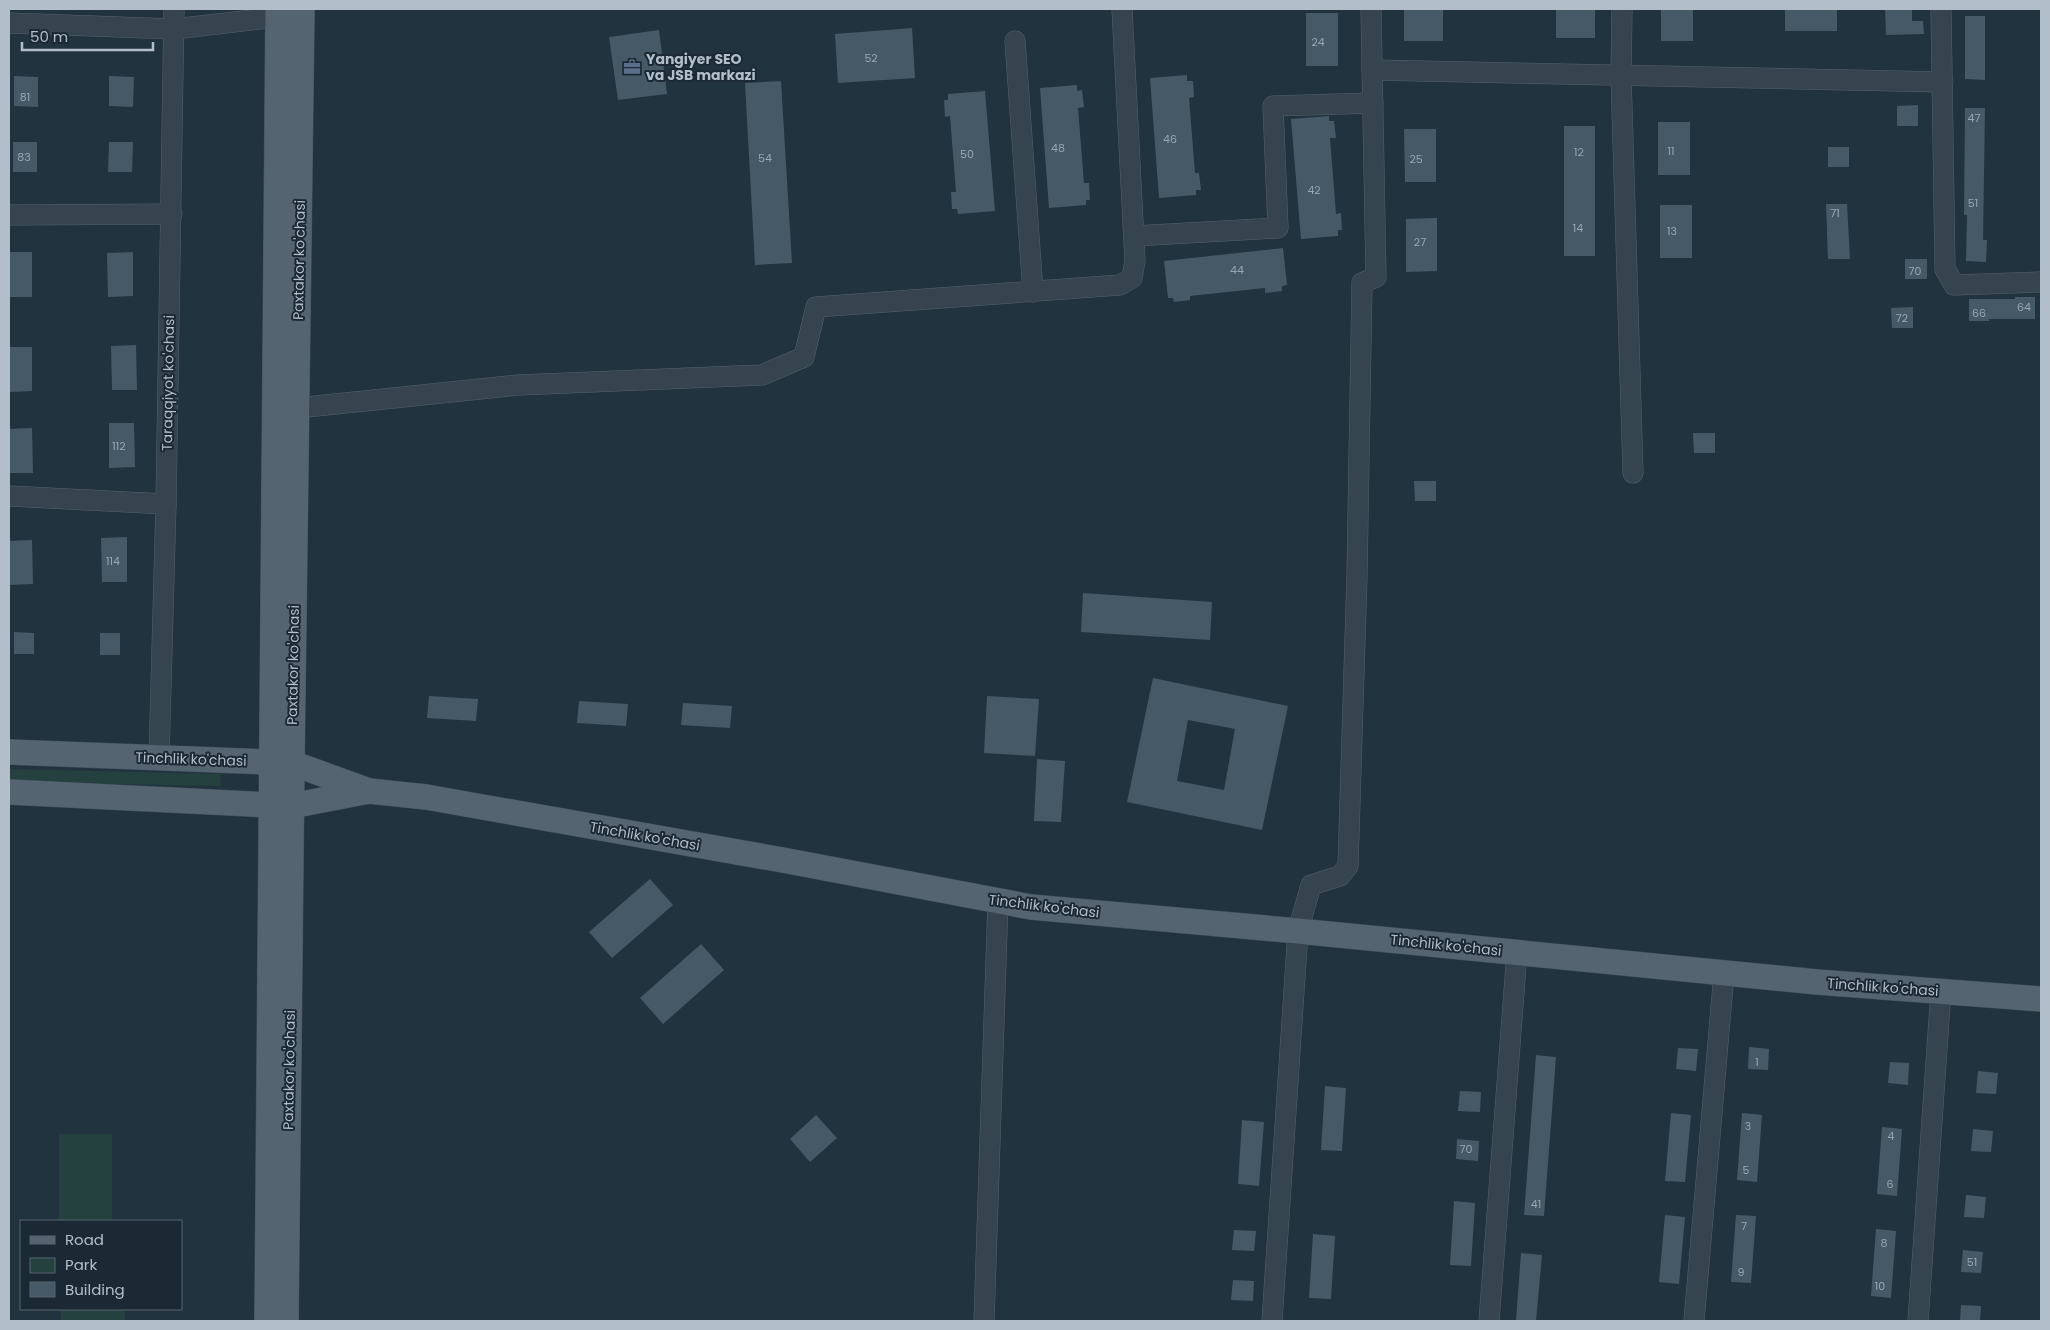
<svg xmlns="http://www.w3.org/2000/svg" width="2050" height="1330" viewBox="0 0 2050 1330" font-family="Poppins,sans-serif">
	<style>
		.green { fill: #244140 }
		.building { fill: #465966; fill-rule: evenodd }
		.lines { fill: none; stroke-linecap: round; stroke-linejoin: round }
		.minor-casing { stroke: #54626e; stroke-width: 21 }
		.major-casing { stroke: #42505c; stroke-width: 26 }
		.minor { stroke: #364450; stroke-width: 20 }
		.major { stroke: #546470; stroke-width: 25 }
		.labels { text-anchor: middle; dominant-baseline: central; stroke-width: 4; stroke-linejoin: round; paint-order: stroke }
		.number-label { font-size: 11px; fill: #97a6b2 }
		.poi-label { font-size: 14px; font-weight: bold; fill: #b2bfcb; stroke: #1b2935; text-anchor: start }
		.street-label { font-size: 14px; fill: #b2bfcb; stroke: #1b2935 }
	</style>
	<rect width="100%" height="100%" fill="#223340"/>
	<g class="green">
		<path d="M9,769L220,774L221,786L9,782Z"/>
		<rect x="59" y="1134" width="53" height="87"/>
		<rect x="61" y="1309" width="64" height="12"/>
	</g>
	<g class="building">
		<rect x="1404" y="9" width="39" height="32"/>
		<rect x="1556" y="9" width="39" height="29"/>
		<rect x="1661" y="9" width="32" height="32"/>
		<rect x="1785" y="9" width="52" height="22"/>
		<path d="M1885,9H1912V21H1923L1924,34L1886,35Z"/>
		<rect x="1306" y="13" width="32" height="53"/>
		<path d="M1965,16H1985V80L1965,79Z"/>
		<path d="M912,28L915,78L838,83L835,34Z"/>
		<path d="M659,30L667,94L618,100L609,37Z"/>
		<path d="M1187,75V81H1193L1194,97L1189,98L1195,173H1199L1201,190H1196V195L1159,198L1150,78Z"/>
		<path d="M14,76L38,77V107L14,106Z"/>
		<path d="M109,76L134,77L133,107L109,106Z"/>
		<path d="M781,81L792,263L755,265L745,83Z"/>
		<path d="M1077,85V91L1082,90L1084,107L1078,108L1084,183H1089L1090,200H1086V205L1049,208L1040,88Z"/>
		<path d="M985,91L995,211L958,214L957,209H952L951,192H956L950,116L945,117L944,100H948V94Z"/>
		<path d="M1918,105V126H1897V106Z"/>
		<path d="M1965,108H1985L1983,240H1987L1986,262L1966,261L1967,215H1964Z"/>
		<path d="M1329,116V121H1334L1336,138H1330L1336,214L1341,213L1342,230H1338V236L1301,239L1291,119Z"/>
		<rect x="1658" y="122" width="32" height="53"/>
		<rect x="1564" y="126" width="31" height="130"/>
		<path d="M1404,129H1436V182H1405Z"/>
		<rect x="13" y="142" width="24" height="30"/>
		<path d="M109,142H133L132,172H108Z"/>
		<rect x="1828" y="147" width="21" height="20"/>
		<path d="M1826,204H1847L1850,259H1828Z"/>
		<rect x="1660" y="205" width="32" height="53"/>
		<path d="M1437,218V271L1406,272V219Z"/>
		<path d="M1283,248L1287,285L1282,286V291L1265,293V288L1190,296V300L1174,302L1173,298H1168L1164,261Z"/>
		<rect x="9" y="252" width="23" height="45"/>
		<path d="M133,252V296L108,297L107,253Z"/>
		<rect x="1905" y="259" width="22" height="20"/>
		<path d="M2015,297H2035V319H1989V321H1969V299H2015Z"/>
		<path d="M1913,307V328H1892L1891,308Z"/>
		<path d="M136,345L137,390H112L111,346Z"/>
		<path d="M9,347H32V391L9,392Z"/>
		<path d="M109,423H134L135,467L109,468Z"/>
		<path d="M32,428L33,473H9V429Z"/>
		<path d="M1693,433H1715V453H1694Z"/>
		<path d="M1414,481H1436V501H1415Z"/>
		<path d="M127,537V582H102L101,538Z"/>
		<path d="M32,540L33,584L9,585V541Z"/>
		<path d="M1083,593L1212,602L1210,640L1081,632Z"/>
		<path d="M14,632L34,633V654H14Z"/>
		<rect x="100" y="633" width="20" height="22"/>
		<path d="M1153,678L1288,706L1262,830L1127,802ZM1188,720L1235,729L1224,790L1177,781Z"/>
		<path d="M429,696L478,699L476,721L427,718Z"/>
		<path d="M987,696L1039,699L1035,756L984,753Z"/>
		<path d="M579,701L628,704L626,726L577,723Z"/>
		<path d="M683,703L732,706L730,728L681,725Z"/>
		<path d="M1037,759L1065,761L1061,822L1034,821Z"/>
		<path d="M650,879L673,905L612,958L589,932Z"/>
		<path d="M701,944L724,970L663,1024L640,998Z"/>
		<path d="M1749,1047L1769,1049L1768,1070L1748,1069Z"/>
		<path d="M1678,1048L1698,1049L1696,1071L1676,1069Z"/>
		<path d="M1536,1055L1556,1057L1544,1216L1524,1215Z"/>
		<path d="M1890,1062L1909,1063L1908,1085L1888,1083Z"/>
		<path d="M1978,1071L1998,1073L1996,1094L1976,1093Z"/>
		<path d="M1325,1086L1346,1088L1342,1151L1321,1150Z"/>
		<path d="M1460,1091L1481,1092L1480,1112L1458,1111Z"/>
		<path d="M1671,1113L1691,1115L1685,1182L1665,1181Z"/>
		<path d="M1742,1113L1762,1115L1757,1182L1737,1180Z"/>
		<path d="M816,1115L837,1138L810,1162L790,1139Z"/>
		<path d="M1242,1120L1264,1122L1259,1186L1238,1184Z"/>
		<path d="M1882,1127L1902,1129L1897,1196L1877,1194Z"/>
		<path d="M1973,1129L1993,1131L1991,1152L1971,1151Z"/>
		<path d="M1457,1139L1479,1141L1478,1161L1456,1159Z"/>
		<path d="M1966,1195L1986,1197L1984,1218L1964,1217Z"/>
		<path d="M1454,1201L1475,1203L1471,1266L1450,1265Z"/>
		<path d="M1665,1215L1685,1217L1679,1284L1659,1282Z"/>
		<path d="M1736,1215L1756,1216L1751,1283L1731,1282Z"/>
		<path d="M1876,1229L1896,1231L1891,1298L1871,1296Z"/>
		<path d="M1234,1230L1256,1231L1254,1251L1232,1250Z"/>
		<path d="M1313,1234L1335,1236L1331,1299L1309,1298Z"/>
		<path d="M1963,1250L1983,1252L1981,1273L1961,1272Z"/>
		<path d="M1521,1253L1542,1255L1536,1321L1516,1320Z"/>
		<path d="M1233,1280L1254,1281L1253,1301L1231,1300Z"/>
		<path d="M1961,1305L1981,1306L1980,1321H1960Z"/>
	</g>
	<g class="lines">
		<g class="minor-casing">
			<g id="minor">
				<path d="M1622,9L1621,75L1633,473"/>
				<path d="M1941,9L1945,269L1954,285L2041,282"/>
				<path d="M9,23L174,29L278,17"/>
				<path d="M1015,41L1033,292"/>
				<path d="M1372,70L1943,82"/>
				<path d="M9,215L172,214"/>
				<path d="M1134,236L1278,228L1273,106L1373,103"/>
				<path d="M297,408L518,385L762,375L804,357L816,307L1120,285L1132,278L1135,261L1122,9"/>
				<path d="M9,496L166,504"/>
				<path d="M159,758L166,504L174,9"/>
				<path d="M984,1321L998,901"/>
				<path d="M1272,1321L1298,931L1311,885L1340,876L1348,866L1357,575L1362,283L1376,277L1371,9"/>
				<path d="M1489,1321L1517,952"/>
				<path d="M1694,1321L1724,973"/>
				<path d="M1918,1321L1941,991"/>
			</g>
		</g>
		<g class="major-casing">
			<g id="major">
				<path d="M9,752L292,763L369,791L426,797L788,861L1031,907L1298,931L1817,982L2041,999"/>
				<path d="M9,792L291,806L369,791"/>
				<path d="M267,1321L278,9"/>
				<path d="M286,1321L292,763L302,9"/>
			</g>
		</g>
		<use href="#minor" class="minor"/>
		<use href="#major" class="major"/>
	</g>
	<defs>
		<g id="office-bare" transform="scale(1.35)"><path d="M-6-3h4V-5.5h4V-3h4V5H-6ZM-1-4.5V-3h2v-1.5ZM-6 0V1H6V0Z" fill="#5c6f8a" stroke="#1b2935" stroke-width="2.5" paint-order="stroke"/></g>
	</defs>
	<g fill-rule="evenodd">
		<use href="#office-bare" x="632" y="67"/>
	</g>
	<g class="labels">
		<g class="number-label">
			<text x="1318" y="42">24</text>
			<text x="871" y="58">52</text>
			<text x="25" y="97">81</text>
			<text x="1974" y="118">47</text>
			<text x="1170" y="139">46</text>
			<text x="1058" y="148">48</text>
			<text x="1671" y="151">11</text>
			<text x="1579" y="152">12</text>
			<text x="967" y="154">50</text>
			<text x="24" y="157">83</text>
			<text x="765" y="158">54</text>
			<text x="1416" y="159">25</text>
			<text x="1314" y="190">42</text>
			<text x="1973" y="203">51</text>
			<text x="1835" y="213">71</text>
			<text x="1578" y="228">14</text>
			<text x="1672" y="231">13</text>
			<text x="1420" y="242">27</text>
			<text x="1237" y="270">44</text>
			<text x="1915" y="271">70</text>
			<text x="2024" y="307">64</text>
			<text x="1979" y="313">66</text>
			<text x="1902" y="318">72</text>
			<text x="119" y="446">112</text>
			<text x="113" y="561">114</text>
			<text x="1757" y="1062">1</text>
			<text x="1748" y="1126">3</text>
			<text x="1891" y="1136">4</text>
			<text x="1466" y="1149">70</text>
			<text x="1746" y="1170">5</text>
			<text x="1890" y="1184">6</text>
			<text x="1536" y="1204">41</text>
			<text x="1744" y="1226">7</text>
			<text x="1884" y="1243">8</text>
			<text x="1972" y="1262">51</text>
			<text x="1741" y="1272">9</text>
			<text x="1880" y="1286">10</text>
		</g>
		<g class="poi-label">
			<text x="646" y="59">Yangiyer SEO<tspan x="646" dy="16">va JSB markazi</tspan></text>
		</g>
		<g class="street-label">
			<text transform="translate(299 260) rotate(-89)">Paxtakor ko'chasi</text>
			<text transform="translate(168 383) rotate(-89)">Taraqqiyot ko'chasi</text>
			<text transform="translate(293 665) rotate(-89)">Paxtakor ko'chasi</text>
			<text transform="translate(191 759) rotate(2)">Tinchlik ko'chasi</text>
			<text transform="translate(645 836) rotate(10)">Tinchlik ko'chasi</text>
			<text transform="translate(1044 906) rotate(7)">Tinchlik ko'chasi</text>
			<text transform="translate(1446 945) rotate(6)">Tinchlik ko'chasi</text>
			<text transform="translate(1883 987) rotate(4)">Tinchlik ko'chasi</text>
			<text transform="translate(289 1070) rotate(-89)">Paxtakor ko'chasi</text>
		</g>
	</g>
	<rect width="2050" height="1330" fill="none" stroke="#b2bfcb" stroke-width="20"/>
	<rect x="20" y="1220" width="162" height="90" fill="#1b2935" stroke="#576571"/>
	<rect x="30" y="1236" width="25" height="8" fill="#546470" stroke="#576571"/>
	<text x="65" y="1245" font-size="15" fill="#b2bfcb">Road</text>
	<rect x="30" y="1258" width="25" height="15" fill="#244140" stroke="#576571"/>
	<text x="65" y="1270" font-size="15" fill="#b2bfcb">Park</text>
	<rect x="30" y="1282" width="25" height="15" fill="#465966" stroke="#576571"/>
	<text x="65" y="1295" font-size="15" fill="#b2bfcb">Building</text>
	<path d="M22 42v8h131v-8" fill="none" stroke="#b2bfcb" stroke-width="2.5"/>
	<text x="30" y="42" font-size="15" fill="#b2bfcb" stroke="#1b2935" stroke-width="4" paint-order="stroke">50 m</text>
</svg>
